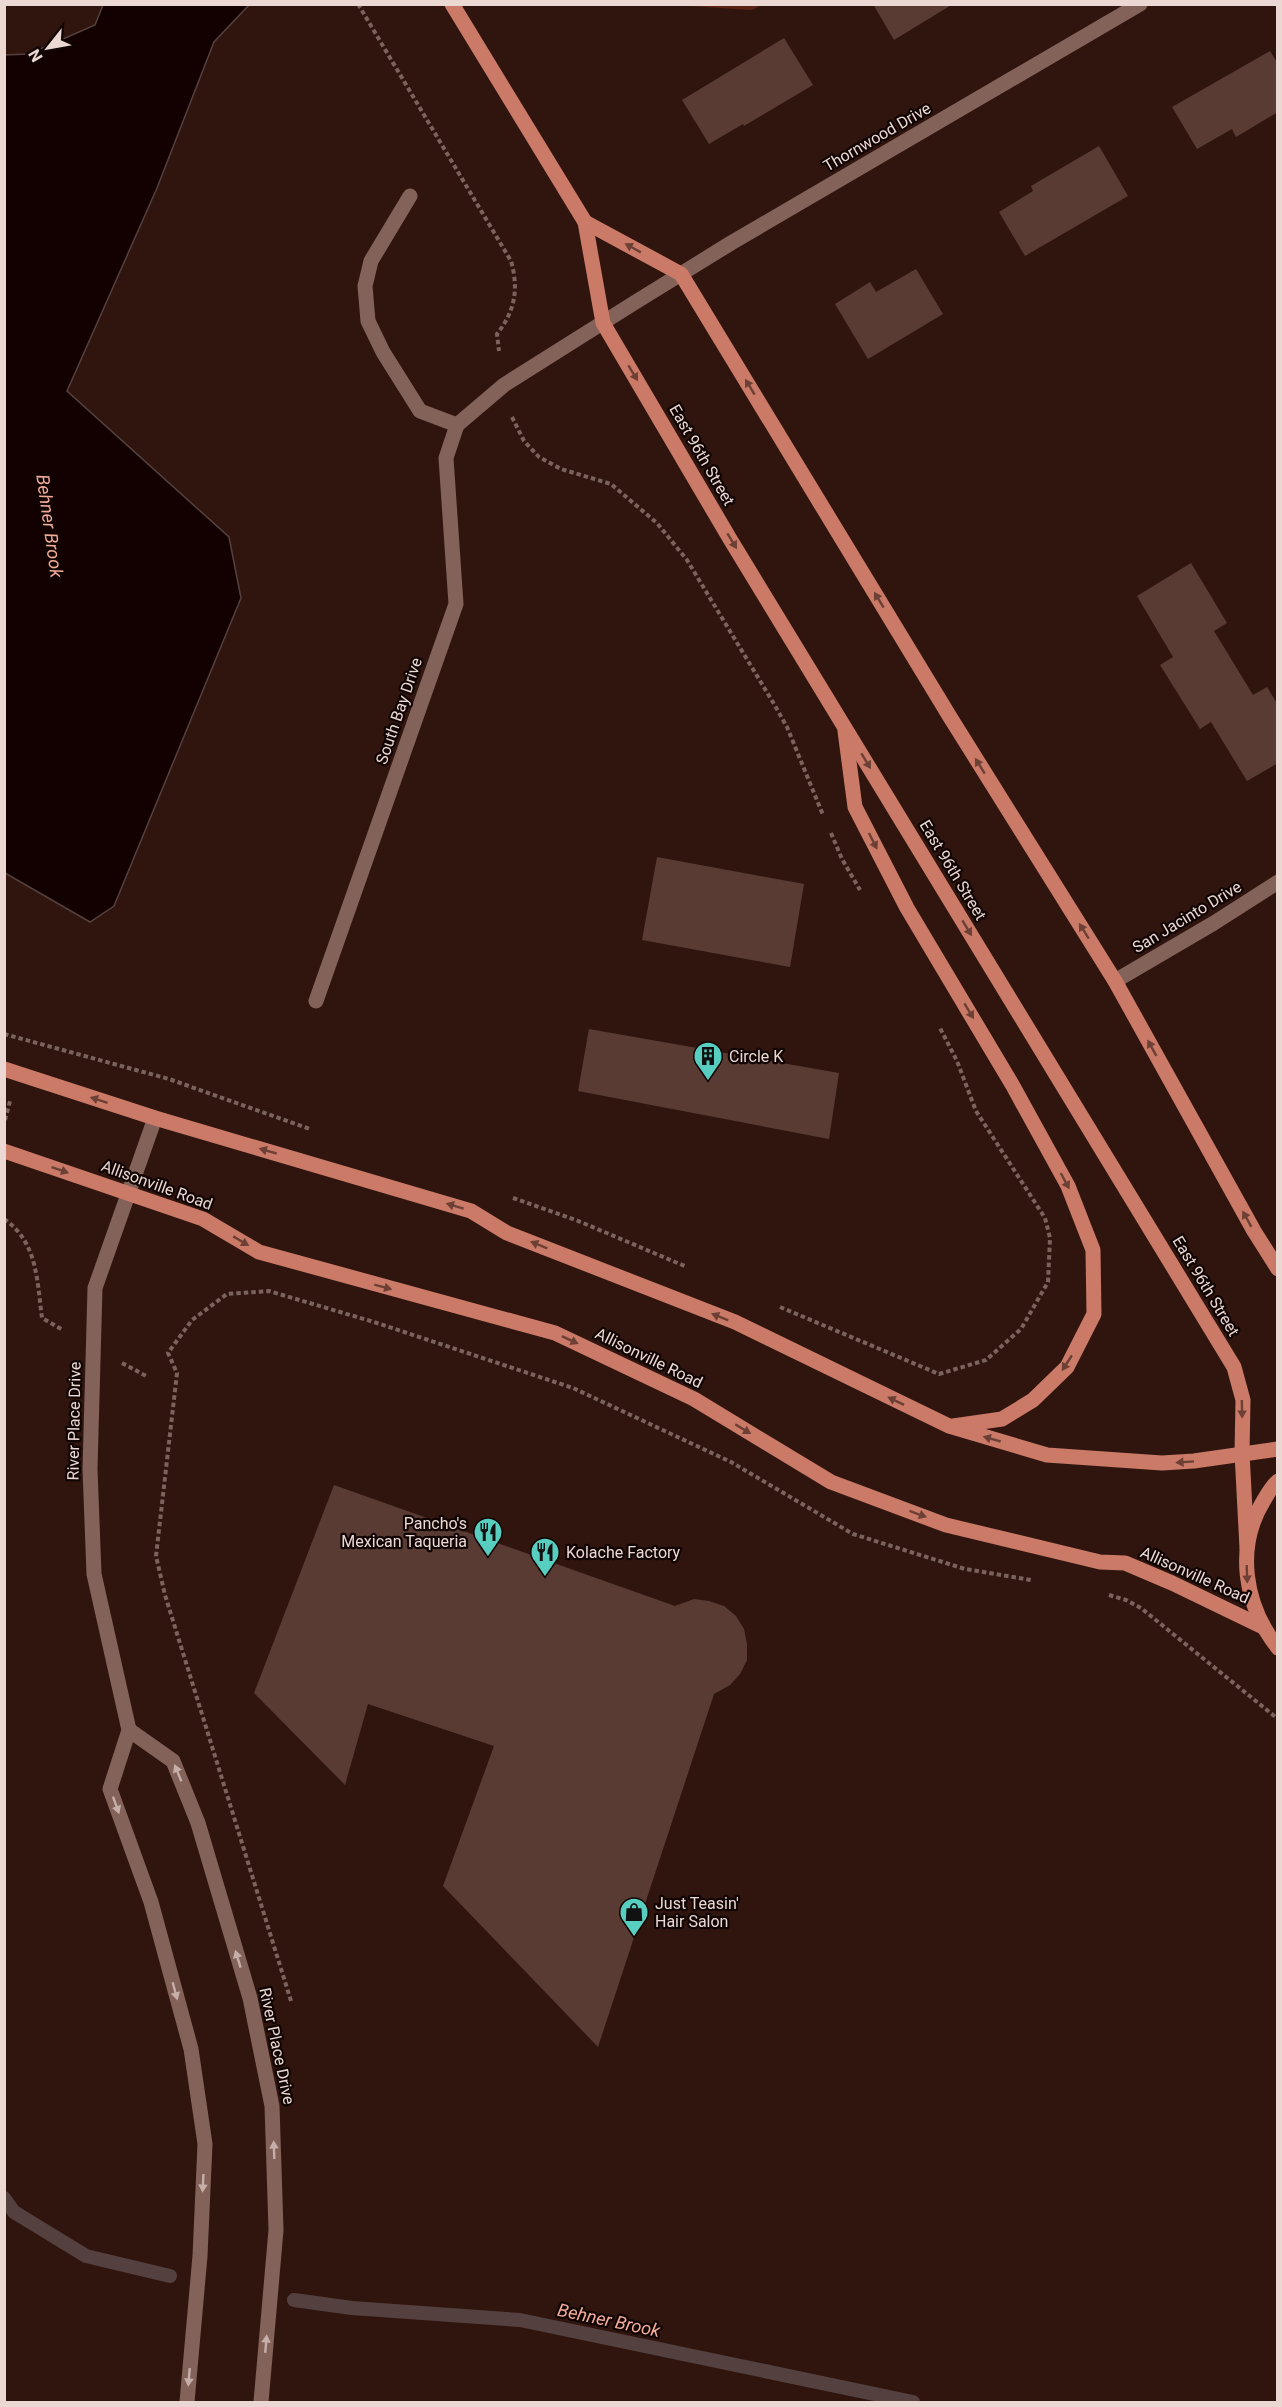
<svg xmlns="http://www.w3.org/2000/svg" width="1282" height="2407" viewBox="0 0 1282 2407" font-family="Roboto,sans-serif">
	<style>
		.green { fill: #5a2316 }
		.water { fill: #130000; stroke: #54413f; stroke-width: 1.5 }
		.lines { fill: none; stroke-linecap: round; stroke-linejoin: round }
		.stream { stroke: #54413f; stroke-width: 14 }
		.building { fill: #593b34 }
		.path { stroke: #7a625d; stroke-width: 4; stroke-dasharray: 4.5 3; stroke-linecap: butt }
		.minor { stroke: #83625a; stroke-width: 15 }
		.major { stroke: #ca7a67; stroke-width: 15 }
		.oneway { fill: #6d4035 }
		.oneway2 { fill: #c7afa9 }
		.labels { text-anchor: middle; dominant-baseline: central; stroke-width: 4.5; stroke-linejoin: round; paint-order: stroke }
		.street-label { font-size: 16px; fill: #ebd8d3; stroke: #100503 }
		.poi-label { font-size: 16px; fill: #ebd8d3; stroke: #100503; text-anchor: start }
		.water-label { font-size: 18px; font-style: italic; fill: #f5ab99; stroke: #100503 }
	</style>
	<rect width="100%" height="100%" fill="#30150f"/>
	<path class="green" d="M674,5H761L752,10Z"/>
	<path class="water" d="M103,5H249L214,42L157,188L67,391L229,537L241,598L114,906L90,922L5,873L4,55L29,54L95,25Z"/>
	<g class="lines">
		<g class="stream">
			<path d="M4,2198L14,2212L86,2256L170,2276"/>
			<path d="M294,2300L352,2308L520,2320L913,2402"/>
		</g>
	</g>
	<g class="building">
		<path d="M873,4H953L894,40Z"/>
		<path d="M784,38L813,85L744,126L743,124L709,144L682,100Z"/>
		<path d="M1270,51L1278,64V112L1236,137L1232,129L1197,149L1172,107Z"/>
		<path d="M1099,146L1128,196L1025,256L999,212L1033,191L1031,186Z"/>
		<path d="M916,269L943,314L868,359L835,304L870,282L876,292Z"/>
		<path d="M1191,563L1227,623L1214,631L1253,695L1267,687L1278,705V763L1247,781L1211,722L1200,729L1160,665L1173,657L1137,596Z"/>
		<path d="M657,857L804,884L790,967L642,940Z"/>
		<path d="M589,1029L839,1073L829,1139L578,1091Z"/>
		<path d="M334,1485L675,1606L694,1599L709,1601L724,1606L736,1616L744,1629L747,1644V1660L740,1674L730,1685L714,1694L598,2047L443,1886L494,1746L368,1704L345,1785L254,1693Z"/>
	</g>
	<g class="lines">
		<g class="path">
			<path d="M358,4L511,261C519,289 515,311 497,334L499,351"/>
			<path d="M512,417L524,441L539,457L561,469L611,484L657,523L687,560L774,704L787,727L823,815"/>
			<path d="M831,833L842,859L860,890"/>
			<path d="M4,1034L169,1079L310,1129"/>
			<path d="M5,1120L10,1101"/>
			<path d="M513,1198L576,1220L687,1267"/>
			<path d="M4,1219C38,1242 37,1282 42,1318L63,1330"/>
			<path d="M780,1307L939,1374L986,1360L1021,1329L1048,1282L1050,1238L1045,1218L976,1111L957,1061L939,1026"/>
			<path d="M122,1363L148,1377"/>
			<path d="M1109,1595L1126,1600L1141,1608L1278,1719"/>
			<path d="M291,2001L165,1595L156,1556L177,1373L168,1353L192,1320L227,1294L269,1291L374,1322L573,1388L731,1462L853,1534L965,1569L1031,1580"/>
		</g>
		<g class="minor">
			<path d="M457,425L504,385L634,303L731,243L1140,4"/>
			<path d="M1115,981L1214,923L1278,882"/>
			<path d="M316,1001L456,604L446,458L457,425L420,411L383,352L368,321L365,286L371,261L410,196"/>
			<path d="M155,1118L95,1288L90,1469L94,1574L129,1730L110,1789L151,1902L191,2049L205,2144L200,2256L187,2402"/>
			<path d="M129,1730L173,1761L198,1823L250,1998L272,2106L276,2230L261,2402"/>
		</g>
		<g class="major">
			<path d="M452,4L585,222L603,323L730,539L1234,1367L1243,1400L1242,1453L1247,1548"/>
			<path d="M585,222L681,274L950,717L1115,981L1254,1231L1278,1269"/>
			<path d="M845,731L855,807L907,908L1013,1086L1068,1186L1093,1250L1094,1314L1067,1367L1033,1400L1002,1419L953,1426"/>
			<path d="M4,1069L155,1118L471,1211L507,1233L735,1322L949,1426L1047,1455L1162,1463L1194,1461L1278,1449"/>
			<path d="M4,1151L203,1219L259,1252L555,1333L694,1399L831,1482L946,1525L1100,1562L1125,1563L1172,1583L1263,1627"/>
			<path d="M1278,1481C1272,1486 1268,1493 1264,1500C1235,1547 1244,1605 1278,1648"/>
		</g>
	</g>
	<defs><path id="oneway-solid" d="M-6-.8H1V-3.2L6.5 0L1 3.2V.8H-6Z" transform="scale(1.5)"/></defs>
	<g class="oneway">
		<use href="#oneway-solid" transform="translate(633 248) rotate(-151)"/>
		<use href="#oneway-solid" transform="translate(633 373) rotate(59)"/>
		<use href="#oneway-solid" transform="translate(750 387) rotate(-121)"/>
		<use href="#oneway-solid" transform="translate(732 541) rotate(59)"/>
		<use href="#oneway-solid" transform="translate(879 600) rotate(-121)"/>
		<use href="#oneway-solid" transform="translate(866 761) rotate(59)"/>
		<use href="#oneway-solid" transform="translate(980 766) rotate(-122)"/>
		<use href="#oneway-solid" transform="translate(873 841) rotate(63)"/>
		<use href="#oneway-solid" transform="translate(967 928) rotate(59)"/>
		<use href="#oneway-solid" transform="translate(1084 931) rotate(-122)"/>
		<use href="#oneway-solid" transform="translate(969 1011) rotate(59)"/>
		<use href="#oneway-solid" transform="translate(1152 1048) rotate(-119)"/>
		<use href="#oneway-solid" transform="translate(99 1100) rotate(-162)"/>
		<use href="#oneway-solid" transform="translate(268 1151) rotate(-164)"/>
		<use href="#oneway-solid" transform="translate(60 1170) rotate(19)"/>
		<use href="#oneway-solid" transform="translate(1065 1181) rotate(62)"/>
		<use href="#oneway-solid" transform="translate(455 1206) rotate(-163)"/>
		<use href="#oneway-solid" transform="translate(1247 1219) rotate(-119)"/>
		<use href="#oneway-solid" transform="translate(241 1241) rotate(31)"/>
		<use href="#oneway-solid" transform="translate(539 1245) rotate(-158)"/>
		<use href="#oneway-solid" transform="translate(383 1287) rotate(15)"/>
		<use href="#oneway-solid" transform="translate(720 1317) rotate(-158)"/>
		<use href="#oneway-solid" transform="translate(570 1340) rotate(25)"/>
		<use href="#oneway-solid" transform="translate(1067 1363) rotate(123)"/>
		<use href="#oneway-solid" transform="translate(896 1401) rotate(-154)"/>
		<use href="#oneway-solid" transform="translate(1242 1409) rotate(89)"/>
		<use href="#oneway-solid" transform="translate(743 1429) rotate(31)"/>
		<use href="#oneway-solid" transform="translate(992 1439) rotate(-164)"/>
		<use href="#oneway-solid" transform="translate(1185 1462) rotate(176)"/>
		<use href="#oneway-solid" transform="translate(918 1514) rotate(20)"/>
		<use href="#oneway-solid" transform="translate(1247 1574) rotate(88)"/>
	</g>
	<g class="oneway2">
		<use href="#oneway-solid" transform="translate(178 1773) rotate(-112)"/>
		<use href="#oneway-solid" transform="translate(116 1805) rotate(70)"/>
		<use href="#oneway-solid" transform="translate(238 1959) rotate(-107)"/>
		<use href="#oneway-solid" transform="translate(175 1991) rotate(75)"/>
		<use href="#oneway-solid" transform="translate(274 2150) rotate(-92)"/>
		<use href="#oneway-solid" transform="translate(203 2183) rotate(93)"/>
		<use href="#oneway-solid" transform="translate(266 2344) rotate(-85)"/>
		<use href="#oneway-solid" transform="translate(189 2377) rotate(95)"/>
	</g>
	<defs>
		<g id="building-pin" transform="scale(1.5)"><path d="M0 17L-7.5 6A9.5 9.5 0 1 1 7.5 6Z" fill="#58cec0" stroke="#100503"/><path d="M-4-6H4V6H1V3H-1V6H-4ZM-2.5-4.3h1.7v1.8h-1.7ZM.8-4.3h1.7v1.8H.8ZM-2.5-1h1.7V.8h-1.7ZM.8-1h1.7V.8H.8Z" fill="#111"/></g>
		<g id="restaurant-pin" transform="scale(1.5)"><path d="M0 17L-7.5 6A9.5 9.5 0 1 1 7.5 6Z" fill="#58cec0" stroke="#100503"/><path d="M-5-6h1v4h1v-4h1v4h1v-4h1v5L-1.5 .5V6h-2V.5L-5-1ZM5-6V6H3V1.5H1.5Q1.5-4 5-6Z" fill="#111"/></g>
		<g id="shop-pin" transform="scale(1.5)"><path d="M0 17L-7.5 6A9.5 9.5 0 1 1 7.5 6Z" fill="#58cec0" stroke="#100503"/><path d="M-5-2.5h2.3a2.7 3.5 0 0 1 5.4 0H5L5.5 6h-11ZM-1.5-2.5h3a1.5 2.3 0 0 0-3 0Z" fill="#111"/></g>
	</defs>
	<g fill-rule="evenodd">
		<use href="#building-pin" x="708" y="1056"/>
		<use href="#restaurant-pin" x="488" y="1532"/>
		<use href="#restaurant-pin" x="545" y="1552"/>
		<use href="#shop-pin" x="634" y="1912"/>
	</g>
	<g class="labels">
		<g class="street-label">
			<text transform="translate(877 137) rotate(-30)">Thornwood Drive</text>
			<text transform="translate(702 455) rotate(60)">East 96th Street</text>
			<text transform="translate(399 711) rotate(-71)">South Bay Drive</text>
			<text transform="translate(953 870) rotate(59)">East 96th Street</text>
			<text transform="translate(1187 917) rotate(-31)">San Jacinto Drive</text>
			<text transform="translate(157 1185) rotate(20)">Allisonville Road</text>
			<text transform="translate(1206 1286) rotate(59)">East 96th Street</text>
			<text transform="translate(649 1358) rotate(26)">Allisonville Road</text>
			<text transform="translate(74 1421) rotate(-89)">River Place Drive</text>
			<text transform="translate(1195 1575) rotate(24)">Allisonville Road</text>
			<text transform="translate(277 2046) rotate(78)">River Place Drive</text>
		</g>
		<g class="poi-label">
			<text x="729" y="1056">Circle K</text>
			<text x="467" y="1523" text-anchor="end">Pancho's<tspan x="467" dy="18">Mexican Taqueria</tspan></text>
			<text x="566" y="1552">Kolache Factory</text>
			<text x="655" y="1903">Just Teasin'<tspan x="655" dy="18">Hair Salon</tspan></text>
		</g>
		<g class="water-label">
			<text transform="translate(50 526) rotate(82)">Behner Brook</text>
			<text transform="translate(609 2320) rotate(12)">Behner Brook</text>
		</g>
	</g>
	<rect width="1282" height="2407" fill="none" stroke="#ebd8d3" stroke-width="12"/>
	<g transform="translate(48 48) rotate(239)" stroke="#100503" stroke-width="4.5" paint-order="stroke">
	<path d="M0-4.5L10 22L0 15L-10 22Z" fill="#ebd8d3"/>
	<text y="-9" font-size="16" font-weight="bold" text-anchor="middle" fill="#ebd8d3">N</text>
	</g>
</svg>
